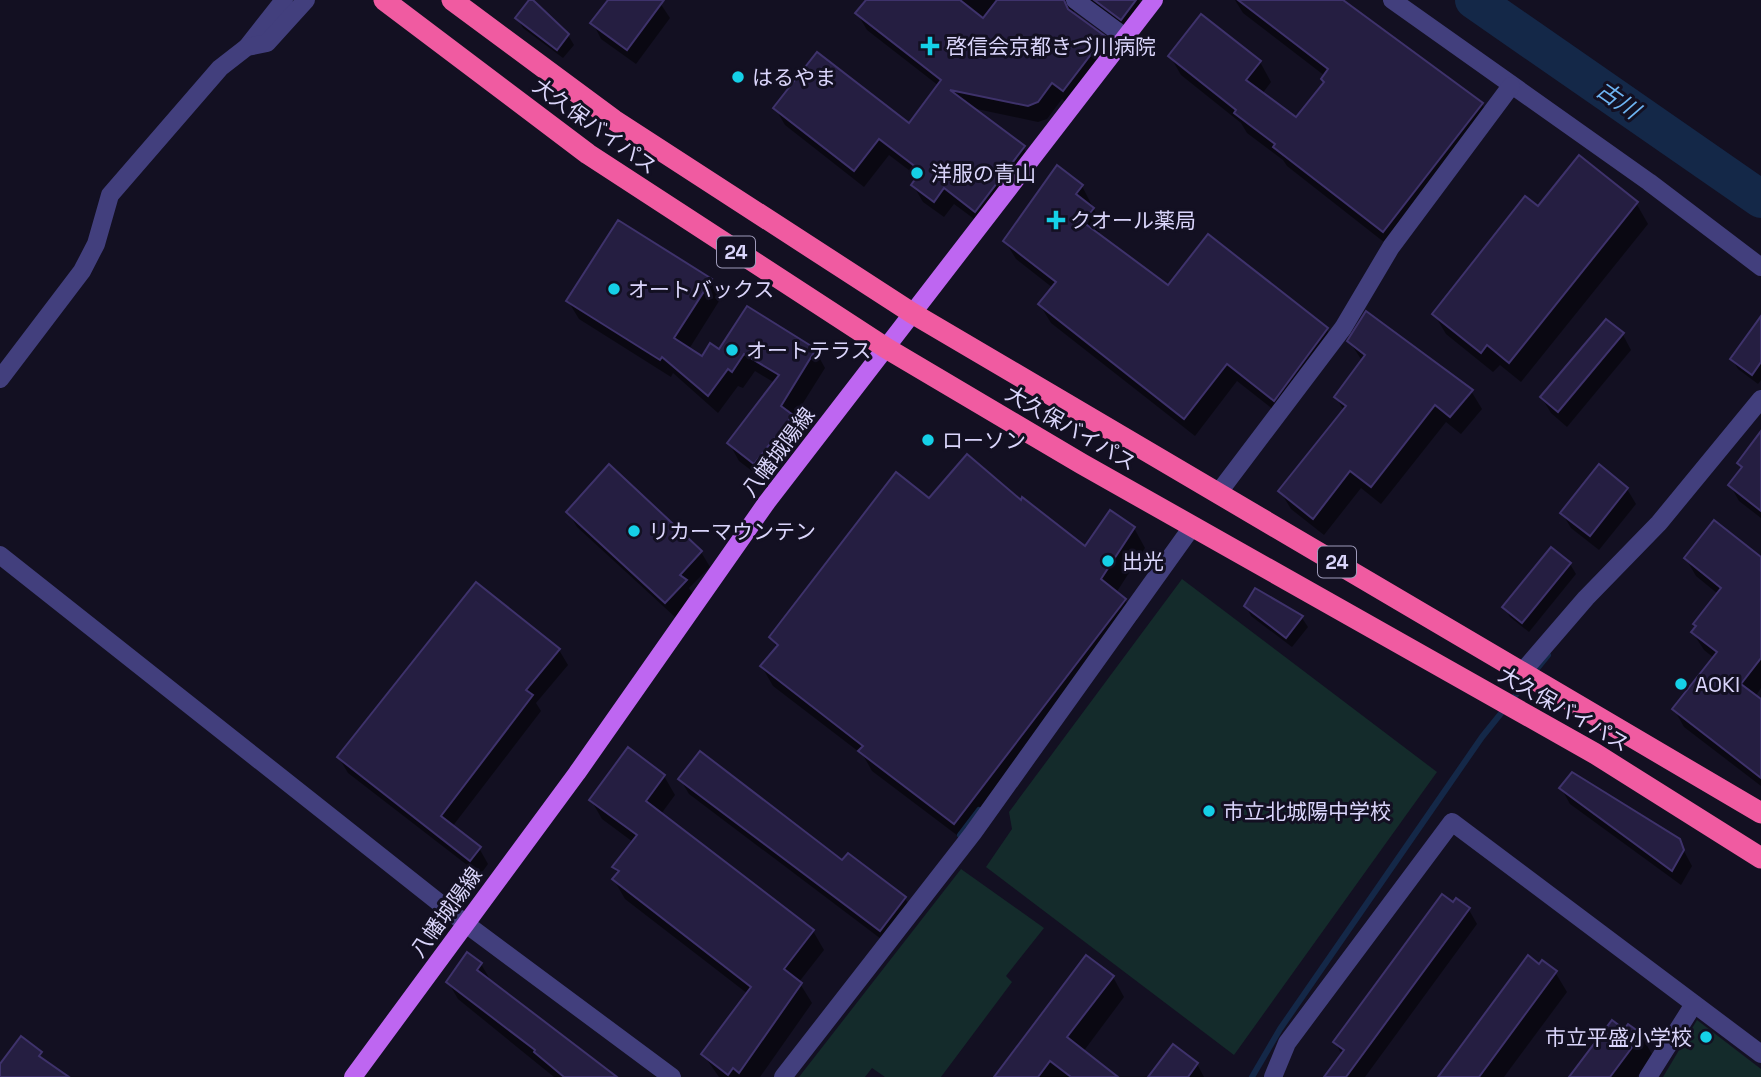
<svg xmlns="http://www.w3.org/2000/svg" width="1761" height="1077" viewBox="0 0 1761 1077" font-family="'Space Grotesk','Noto Sans JP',sans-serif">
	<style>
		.green { fill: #142b2b }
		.shadow { fill: #0007 }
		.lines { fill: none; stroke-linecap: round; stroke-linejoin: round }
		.stream { stroke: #142848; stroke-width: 6 }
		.river { stroke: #142848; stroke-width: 38 }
		.building { fill: #251e41; stroke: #3e326b; stroke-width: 2 }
		.minor { stroke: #423f7d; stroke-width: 18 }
		.major { stroke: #be66f1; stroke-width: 18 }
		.highway { stroke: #f05ba1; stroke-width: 21 }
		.poi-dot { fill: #15d0e7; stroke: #131022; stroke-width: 2.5 }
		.labels { text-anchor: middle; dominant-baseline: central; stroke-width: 6; stroke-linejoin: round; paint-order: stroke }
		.shield { fill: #131022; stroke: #9e9aba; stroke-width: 2 }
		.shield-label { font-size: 19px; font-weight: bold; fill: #dad5fb }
		.poi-label { font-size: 21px; fill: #dad5fb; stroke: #131022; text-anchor: start }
		.street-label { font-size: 21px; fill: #dad5fb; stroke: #131022 }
		.water-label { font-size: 23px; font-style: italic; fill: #6db3f1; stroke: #131022 }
	</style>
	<rect width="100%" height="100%" fill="#131022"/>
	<g class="green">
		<path d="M1182,579L1437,772L1234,1055L986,867L1012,829L1009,812Z"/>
		<path d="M961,869L1044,928L1006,976L1012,982L941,1077H885L872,1068L865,1077H799Z"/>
		<path d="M1697,1020L1761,1069V1077H1663Z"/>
	</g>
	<g class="shadow">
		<path d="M610,0H658L670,18L636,64L601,39L593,23Z"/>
		<path d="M868,0H1139L1146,16L1131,36L1081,6L1074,11L1073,15L1104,38L1113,54L1073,107L1062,99L1047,119L1038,122L972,108L1023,147L1033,164L985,227L954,204L944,217L923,202L913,185L918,177L889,155L864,187L785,125L775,108L909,126L939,86L867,30L857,13Z"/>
		<path d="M1235,0H1342L1482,104L1493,123L1394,250L1287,166L1283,160L1247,133L1241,123L1181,75L1170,56L1260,62L1271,82L1262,94L1297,120L1325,83V76L1243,13Z"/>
		<path d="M517,18L568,35L574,45L563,58L523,28Z"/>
		<path d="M1082,186L1103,227L1097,235L1168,288L1208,237L1327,330L1338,348L1284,418L1237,381L1195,436L1051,323L1040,305L1053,288L1016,259L1005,241Z"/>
		<path d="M1636,203L1648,224L1521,382L1500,365L1493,372L1446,334L1434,314L1539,208Z"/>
		<path d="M711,280L721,298L689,349L702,358L720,352L815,350L825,368L793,419L802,434L765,481L739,461L729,443L775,383L755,371L743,388L738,386L718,413L673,373L671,377L579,319L568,301Z"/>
		<path d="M1761,322V380L1758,384L1738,369L1732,359Z"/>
		<path d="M1623,335L1631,350L1567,427L1551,413L1542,398Z"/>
		<path d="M1349,341L1471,391L1482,409L1461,434L1446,422L1381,504L1361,488L1324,535L1291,509L1280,491L1344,411L1336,397L1363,362Z"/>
		<path d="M1761,434V518L1739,501L1730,485L1743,469L1739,463Z"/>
		<path d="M1627,489L1636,504L1599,550L1571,528L1562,513Z"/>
		<path d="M930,501L1085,549L1134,528L1145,548L1116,593L1125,600L1137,620L966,842L872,771L863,755L773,686L762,667L777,648L771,637Z"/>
		<path d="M568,512L701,552L710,567L689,588L694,596L675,617L577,527Z"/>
		<path d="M1552,549L1570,564L1576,574L1529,632L1510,617L1504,607Z"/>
		<path d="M1686,559H1761V688L1755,697L1761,702V786L1684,727L1674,709L1714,658L1704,650L1693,633L1697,628L1695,624L1718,594L1696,576Z"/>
		<path d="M1255,590L1302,618L1308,627L1292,647L1251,616L1246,606Z"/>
		<path d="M559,650L568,665L536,703L541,711L452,827L479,848L488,864L480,875L348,773L339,758Z"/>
		<path d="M664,776L675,795L661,814L813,931L824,950L799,982L812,1003L760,1077H719L703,1054L748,994L625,899L614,880L618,874L614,867L633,842L602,819L591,800Z"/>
		<path d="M680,779L905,898L914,914L889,945L689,794Z"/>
		<path d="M1561,788L1678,840L1692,866L1681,885L1570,804Z"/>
		<path d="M1453,905L1469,910L1477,924L1365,1077H1326L1342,1055L1335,1042Z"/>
		<path d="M481,964L491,981L614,1077H554L458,999L448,982Z"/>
		<path d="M1540,966L1555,972L1567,992L1504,1077H1440Z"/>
		<path d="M1113,977L1124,997L1083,1052L1115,1077H997Z"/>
		<path d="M1624,1031L1641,1035L1653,1056L1637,1077H1572Z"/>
		<path d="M1197,1064L1204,1077H1150Z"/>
	</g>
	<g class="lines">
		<g class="stream">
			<path d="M960,835L979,810"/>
			<path d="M1252,1077L1280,1029L1482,737L1548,655"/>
		</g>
		<path class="river" d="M1474,0L1761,199"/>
	</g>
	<g class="building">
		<path d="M529,0H533L569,34L557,50L515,18Z"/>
		<path d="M608,0H664L627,50L590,23Z"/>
		<path d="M866,0H960L983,18L997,0H1064L1068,9L1105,36L1063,91L1052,83L1038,102L1028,106L950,90L1025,146L975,212L944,188L934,202L911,185L921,171L879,139L854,171L773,108L817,52L909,123L941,80L855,13Z"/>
		<path d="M1094,0H1136L1121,20Z"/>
		<path d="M1238,0H1343L1483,103L1383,232L1273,147L1275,144L1234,113L1236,110L1168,56L1201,14L1261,61L1246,80L1296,117L1324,82L1321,79L1328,69Z"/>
		<path d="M1579,155L1638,202L1509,363L1487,345L1481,353L1432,314L1525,196L1538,206Z"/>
		<path d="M1057,165L1083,185L1076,194L1094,208L1083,222L1168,285L1208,234L1328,328L1274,401L1227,364L1184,419L1038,304L1056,282L1003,241Z"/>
		<path d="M618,220L712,279L674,338L702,356L710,343L719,349L747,306L816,349L781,406L793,415L754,464L727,443L779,375L744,354L732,372L728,369L708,396L662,357L660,360L566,301Z"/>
		<path d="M1366,311L1473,390L1450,417L1435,405L1371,487L1350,471L1313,519L1278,491L1346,406L1334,397L1365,355L1347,341Z"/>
		<path d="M1761,316V362L1752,375L1730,359Z"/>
		<path d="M1606,319L1624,333L1558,412L1540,397Z"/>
		<path d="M1761,431V511L1728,485L1742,467L1737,463Z"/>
		<path d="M967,454L1021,500L1022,497L1085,546L1110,510L1135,527L1101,579L1126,599L954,824L858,751L863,746L760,666L778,645L769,637L896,472L929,498Z"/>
		<path d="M609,464L702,551L680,575L687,580L665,603L566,512Z"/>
		<path d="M1599,464L1628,488L1590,536L1560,513Z"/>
		<path d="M1714,520L1761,557V658L1741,684L1761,699V778L1672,709L1717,652L1691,632L1696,626L1693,624L1721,588L1684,558Z"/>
		<path d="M1551,547L1571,563L1522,623L1502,607Z"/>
		<path d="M476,582L560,649L526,690L533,695L441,816L481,847L470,861L337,757Z"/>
		<path d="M1255,588L1303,616L1286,638L1244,606Z"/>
		<path d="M628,747L665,775L646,801L814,930L784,969L802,983L739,1073L733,1068L728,1075L701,1054L751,987L612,879L619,871L612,867L637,835L589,800Z"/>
		<path d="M700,751L842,860L848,853L906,897L880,931L678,779Z"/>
		<path d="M1572,772L1680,839L1684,850L1672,871L1559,788Z"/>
		<path d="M1442,894L1453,902L1456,898L1470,908L1346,1077H1324L1344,1050L1333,1042Z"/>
		<path d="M467,952L482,963L477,970L617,1077H564L534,1052L535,1050L446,982Z"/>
		<path d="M1086,955L1114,976L1067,1037L1118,1077H1071L1050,1061L1038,1077H994Z"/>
		<path d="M1528,955L1539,964L1542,960L1557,971L1479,1077H1438Z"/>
		<path d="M1612,1020L1624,1029L1628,1024L1642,1034L1610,1077H1569Z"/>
		<path d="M21,1036L42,1052L39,1056L69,1077H0V1064Z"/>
		<path d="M1173,1044L1198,1063L1188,1077H1148Z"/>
	</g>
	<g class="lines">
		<g class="minor">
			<path d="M1075,0L1125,37"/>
			<path d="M1392,0L1649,182L1761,267"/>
			<path d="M247,47L284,0"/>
			<path d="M0,379L82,271L96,244L110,195L220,68L247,47L267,43L306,0"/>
			<path d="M1219,492L1343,328L1391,247L1511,86"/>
			<path d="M0,555L466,924L672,1077"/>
			<path d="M1523,671L1586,598L1659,523L1761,399"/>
			<path d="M783,1077L973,833L1192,527"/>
			<path d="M1273,1077L1287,1043L1452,822L1761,1054"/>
			<path d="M1648,1077L1694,1004"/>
		</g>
		<path class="major" d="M353,1077L577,773L767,502L1154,0"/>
		<g class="highway">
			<path d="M384,0L588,154L886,348L1082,464L1594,753L1761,858"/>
			<path d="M452,0L614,120L912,313L1761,813"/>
		</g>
	</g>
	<g class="poi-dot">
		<path d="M926.5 35.5h7v7h7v7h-7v7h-7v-7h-7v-7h7z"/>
		<circle cx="738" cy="77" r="7"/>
		<circle cx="917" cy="173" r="7"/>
		<path d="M1052.5 209.5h7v7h7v7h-7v7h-7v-7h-7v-7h7z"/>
		<circle cx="614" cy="289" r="7"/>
		<circle cx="732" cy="350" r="7"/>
		<circle cx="928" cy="440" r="7"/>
		<circle cx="634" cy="531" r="7"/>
		<circle cx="1108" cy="561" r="7"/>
		<circle cx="1681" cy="684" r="7"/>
		<circle cx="1209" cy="811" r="7"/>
		<circle cx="1706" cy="1037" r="7"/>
	</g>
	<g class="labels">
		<g class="shield">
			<rect x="717" y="236.5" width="38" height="31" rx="5"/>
			<rect x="1318" y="546.5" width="38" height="31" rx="5"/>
		</g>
		<g class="shield-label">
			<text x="736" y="252">24</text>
			<text x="1337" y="562">24</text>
		</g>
		<g class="poi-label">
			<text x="946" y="46">啓信会京都きづ川病院</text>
			<text x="752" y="77">はるやま</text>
			<text x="931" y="173">洋服の青山</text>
			<text x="1070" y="220">クオール薬局</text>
			<text x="628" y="289">オートバックス</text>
			<text x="746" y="350">オートテラス</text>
			<text x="942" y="440">ローソン</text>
			<text x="648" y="531">リカーマウンテン</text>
			<text x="1122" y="561">出光</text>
			<text x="1695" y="684">AOKI</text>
			<text x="1223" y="811">市立北城陽中学校</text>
			<text x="1692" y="1037" text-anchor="end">市立平盛小学校</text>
		</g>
		<g class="street-label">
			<text transform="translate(595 126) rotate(36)">大久保バイパス</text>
			<text transform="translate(1071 428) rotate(30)">大久保バイパス</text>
			<text transform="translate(778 452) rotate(-53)">八幡城陽線</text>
			<text transform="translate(1564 709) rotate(30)">大久保バイパス</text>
			<text transform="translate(446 912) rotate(-54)">八幡城陽線</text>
		</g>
		<g class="water-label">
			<text transform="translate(1618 100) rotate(35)">古川</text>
		</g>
	</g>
</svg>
